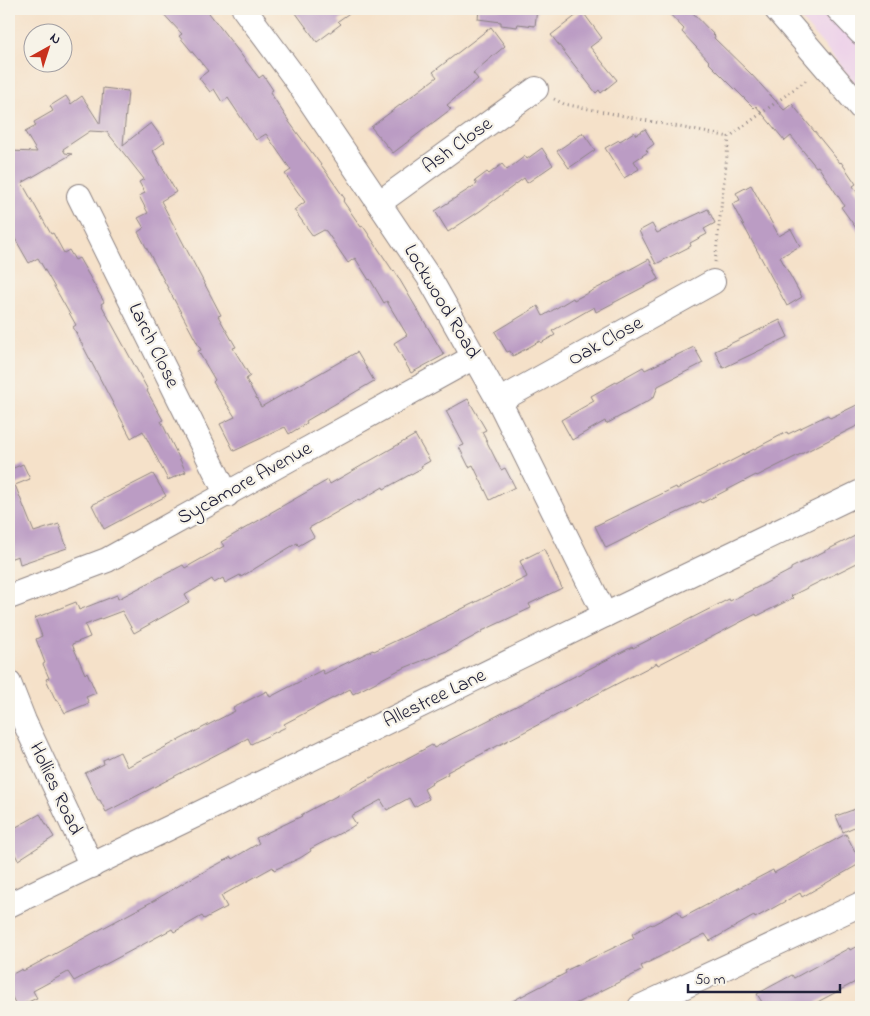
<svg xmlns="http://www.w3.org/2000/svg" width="870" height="1016" viewBox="0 0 870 1016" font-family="'Indie Flower',sans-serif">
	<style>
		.built { fill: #edd1e9 }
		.building { fill: #bb9cc4 }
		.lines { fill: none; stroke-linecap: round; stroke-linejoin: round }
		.minor-casing { stroke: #8c8282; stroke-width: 26 }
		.path { stroke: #8c8282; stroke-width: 3; stroke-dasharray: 1 4; stroke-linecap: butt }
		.minor { stroke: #fff; stroke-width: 24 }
		.labels { text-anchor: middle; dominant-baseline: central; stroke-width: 4.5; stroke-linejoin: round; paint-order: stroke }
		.street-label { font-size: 20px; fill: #22223b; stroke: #f7f3e8 }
	</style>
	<rect width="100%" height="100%" fill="#f7f3e8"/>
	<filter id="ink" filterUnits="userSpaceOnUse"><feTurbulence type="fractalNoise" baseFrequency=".02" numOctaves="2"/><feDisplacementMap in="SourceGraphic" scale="10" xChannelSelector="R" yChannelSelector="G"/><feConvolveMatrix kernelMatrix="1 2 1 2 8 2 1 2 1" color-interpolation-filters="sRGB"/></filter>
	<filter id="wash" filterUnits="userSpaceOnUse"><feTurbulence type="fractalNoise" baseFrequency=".0096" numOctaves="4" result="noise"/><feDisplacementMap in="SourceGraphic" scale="20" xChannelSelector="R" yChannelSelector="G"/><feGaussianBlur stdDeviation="1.12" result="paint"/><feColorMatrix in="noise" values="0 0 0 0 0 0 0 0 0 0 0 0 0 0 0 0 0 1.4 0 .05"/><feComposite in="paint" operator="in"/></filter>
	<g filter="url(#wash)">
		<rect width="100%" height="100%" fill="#f5e1c9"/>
		<path class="built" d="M792,9H861V92L833,56Z"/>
		<g id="blocks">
			<g class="building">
				<path d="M159,9H206L259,78L263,75L273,90L270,92L290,123L327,173L345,199L343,201L361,227L363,226L393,271L394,270L444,355L411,373L394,343L407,335L389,305L387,301L384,303L370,279L369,280L355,258L348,263L326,231L324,230L313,236L294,210L305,202L285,174L291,170L266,134L256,140L228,98L222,102L214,89L210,92L199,78L208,71L179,36L182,34Z"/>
				<path d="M293,9H355L338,21L341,24L317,42Z"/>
				<path d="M479,9H537L535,26L518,24L517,27L501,25V22L478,19Z"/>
				<path d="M665,9H689L715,36L714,38L751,74L784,110L792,104L840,163L841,162L856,184L853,186L859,195L861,193V235L841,207L844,205L818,166L816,167L791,136L785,141L756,106L754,108L708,62L709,61L682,32L684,29Z"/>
				<path d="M582,11L602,38L590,47L617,80L601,93L599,90L596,93L551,35Z"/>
				<path d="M491,27L505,46L473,73L478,79L447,105L451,109L393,153L371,127L437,77L433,72Z"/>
				<path d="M103,88L128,91L123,145L151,123L165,142L153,151L176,192L161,201L221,315L218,316L236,347L233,348L250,376L246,379L261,407L357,352L374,381L306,421L307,423L289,434L285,427L234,451L220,424L235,417L213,382L215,380L198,351L201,350L138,232L144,228L138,218L148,213L139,196L145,193L139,182L144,179L107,132L90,131L63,149L65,153L72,154L22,183L51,234L53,233L64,253L69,250L75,260L79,258L104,302L101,304L148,390L147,391L163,420L161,421L186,472L168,480L143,431L131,438L73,327L76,325L38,258L29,263L9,228V151L37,152L25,132L36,126L34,122L53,111L50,106L66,96L71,104L82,96L100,124Z"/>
				<path d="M645,129L654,144L646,150L648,152L634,161L639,169L624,178L605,148L619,140L620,141L634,132L636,135Z"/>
				<path d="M583,133L595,150L569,168L557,151Z"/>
				<path d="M542,148L553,165L527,183L524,178L480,211L448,232L435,211L477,184L475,181L487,172L489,174L502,164L507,170L525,156L527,159Z"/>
				<path d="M751,185L779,236L791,229L800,246L780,257L802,297L787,306L732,204L740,200L736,193Z"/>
				<path d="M708,209L715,223L704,229L707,234L690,243L691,246L656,264L639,231L652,224L657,233Z"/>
				<path d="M649,259L659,279L596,312L594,307L552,331L555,335L541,343L540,341L513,356L510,351L507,352L495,332L538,306L543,316L573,298L574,300L619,277L618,276Z"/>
				<path d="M780,320L788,337L723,368L715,351Z"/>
				<path d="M694,347L703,363L658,386L654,397L648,401L606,424L605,421L572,440L561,420L594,401L591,396L643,367L645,370Z"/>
				<path d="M468,399L486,430L482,432L501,470L505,468L515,487L490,500L473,465L469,467L459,447L464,445L446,411Z"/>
				<path d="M861,403V424L757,476L756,475L702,503L701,501L606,548L595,526L676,487L677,489L787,432L788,434L828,415L830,418Z"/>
				<path d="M415,435L430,461L421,466L422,468L384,489L383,487L359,501L358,500L309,528L314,537L298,546L297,543L241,577L240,575L225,583L223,578L214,583L212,579L185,595L189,602L134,633L122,611L85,625L90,637L72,644L85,674L87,672L96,693L86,697L89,703L65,713L58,700L56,701L46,679L49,678L43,664L45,663L36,639L42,636L35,618L76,602L79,610L117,595L118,599L183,565L185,568L224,546L221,542L270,514V513L328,480L330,484L342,477Z"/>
				<path d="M23,464L30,479L15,485L34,532L59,524L67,548L20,564L18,556L9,559V470Z"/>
				<path d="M153,474L166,496L104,529L92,505Z"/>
				<path d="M861,533V561L791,596L793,598L757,616L756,614L658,665L657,663L447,772L448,774L431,783L432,784L424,789L429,799L414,807L409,798L387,810L381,800L351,816L356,824L350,828L310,849L311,851L300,858L274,870L273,867L221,896L227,907L204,919L202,916L174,932L172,929L74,981L68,972L33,991L37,998L17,1007L9,991V976L22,969L23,971L155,900L185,882L231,857L232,859L259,843L256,838L302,816L301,815L432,745L434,748L632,647L633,648L729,599L730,601L764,584L791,570V568Z"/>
				<path d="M544,549L562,588L529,604L531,608L482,631V632L449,650L399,670L353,694L350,689L284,724L286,727L251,744L248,738L106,812L100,800H98L85,773L104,764L103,760L120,752L127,767L235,711L233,708L267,691L270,697L322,670L324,674L373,650L374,651L425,627L527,577L520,561Z"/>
				<path d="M861,807V824L843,832L836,816Z"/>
				<path d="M40,814L54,837L18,860L9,843V831Z"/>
				<path d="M846,834L861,863L802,897L800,893L755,918L754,916L710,941L705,934L641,966L643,970L569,1007H501L566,973L565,971L634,938L632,934L651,924L652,925L678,911L682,918L773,870L774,873Z"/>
				<path d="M861,944V979L808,1007H765L757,994L792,975L794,978L849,948L850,950Z"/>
			</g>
		</g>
	</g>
	<g filter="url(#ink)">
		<use href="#blocks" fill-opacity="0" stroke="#8c8282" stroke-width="1"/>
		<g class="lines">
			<g class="minor-casing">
				<g id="minor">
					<path d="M244,9L292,74L430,279L499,401L605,615"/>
					<path d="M776,9L861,108"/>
					<path d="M838,9L861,33"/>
					<path d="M79,196L227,495"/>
					<path d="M379,203L536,89"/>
					<path d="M499,401L713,282"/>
					<path d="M9,597L107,560L474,357"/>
					<path d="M9,683L24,721L92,866"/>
					<path d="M9,905L196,815L605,615L861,492"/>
					<path d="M640,1007L861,904"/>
				</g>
			</g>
			<g class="path">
				<path d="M554,99L564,104L729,137"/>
				<path d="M715,262L729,137L808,79"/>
			</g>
			<use href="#minor" class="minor"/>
		</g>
	</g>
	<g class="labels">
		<g class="street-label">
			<text transform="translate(458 146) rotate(-36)">Ash Close</text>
			<text transform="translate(441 302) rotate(59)">Lockwood Road</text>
			<text transform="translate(606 342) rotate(-29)">Oak Close</text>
			<text transform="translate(153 346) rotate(64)">Larch Close</text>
			<text transform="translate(245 484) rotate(-29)">Sycamore Avenue</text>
			<text transform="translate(435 699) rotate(-26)">Allestree Lane</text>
			<text transform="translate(55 789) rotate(65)">Hollies Road</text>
		</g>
	</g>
	<rect width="870" height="1016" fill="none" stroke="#f7f3e8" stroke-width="30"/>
	<g transform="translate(48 48) rotate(39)"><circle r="24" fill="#f7f3e8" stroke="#a29fa3"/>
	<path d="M0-4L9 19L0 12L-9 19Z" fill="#c8321e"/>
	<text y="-8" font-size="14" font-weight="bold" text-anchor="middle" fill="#22223b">N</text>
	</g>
	<path d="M688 984v8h152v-8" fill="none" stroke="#22223b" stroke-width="2.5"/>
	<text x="695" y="984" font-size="15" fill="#22223b" stroke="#f7f3e8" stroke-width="4" paint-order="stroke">50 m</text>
</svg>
